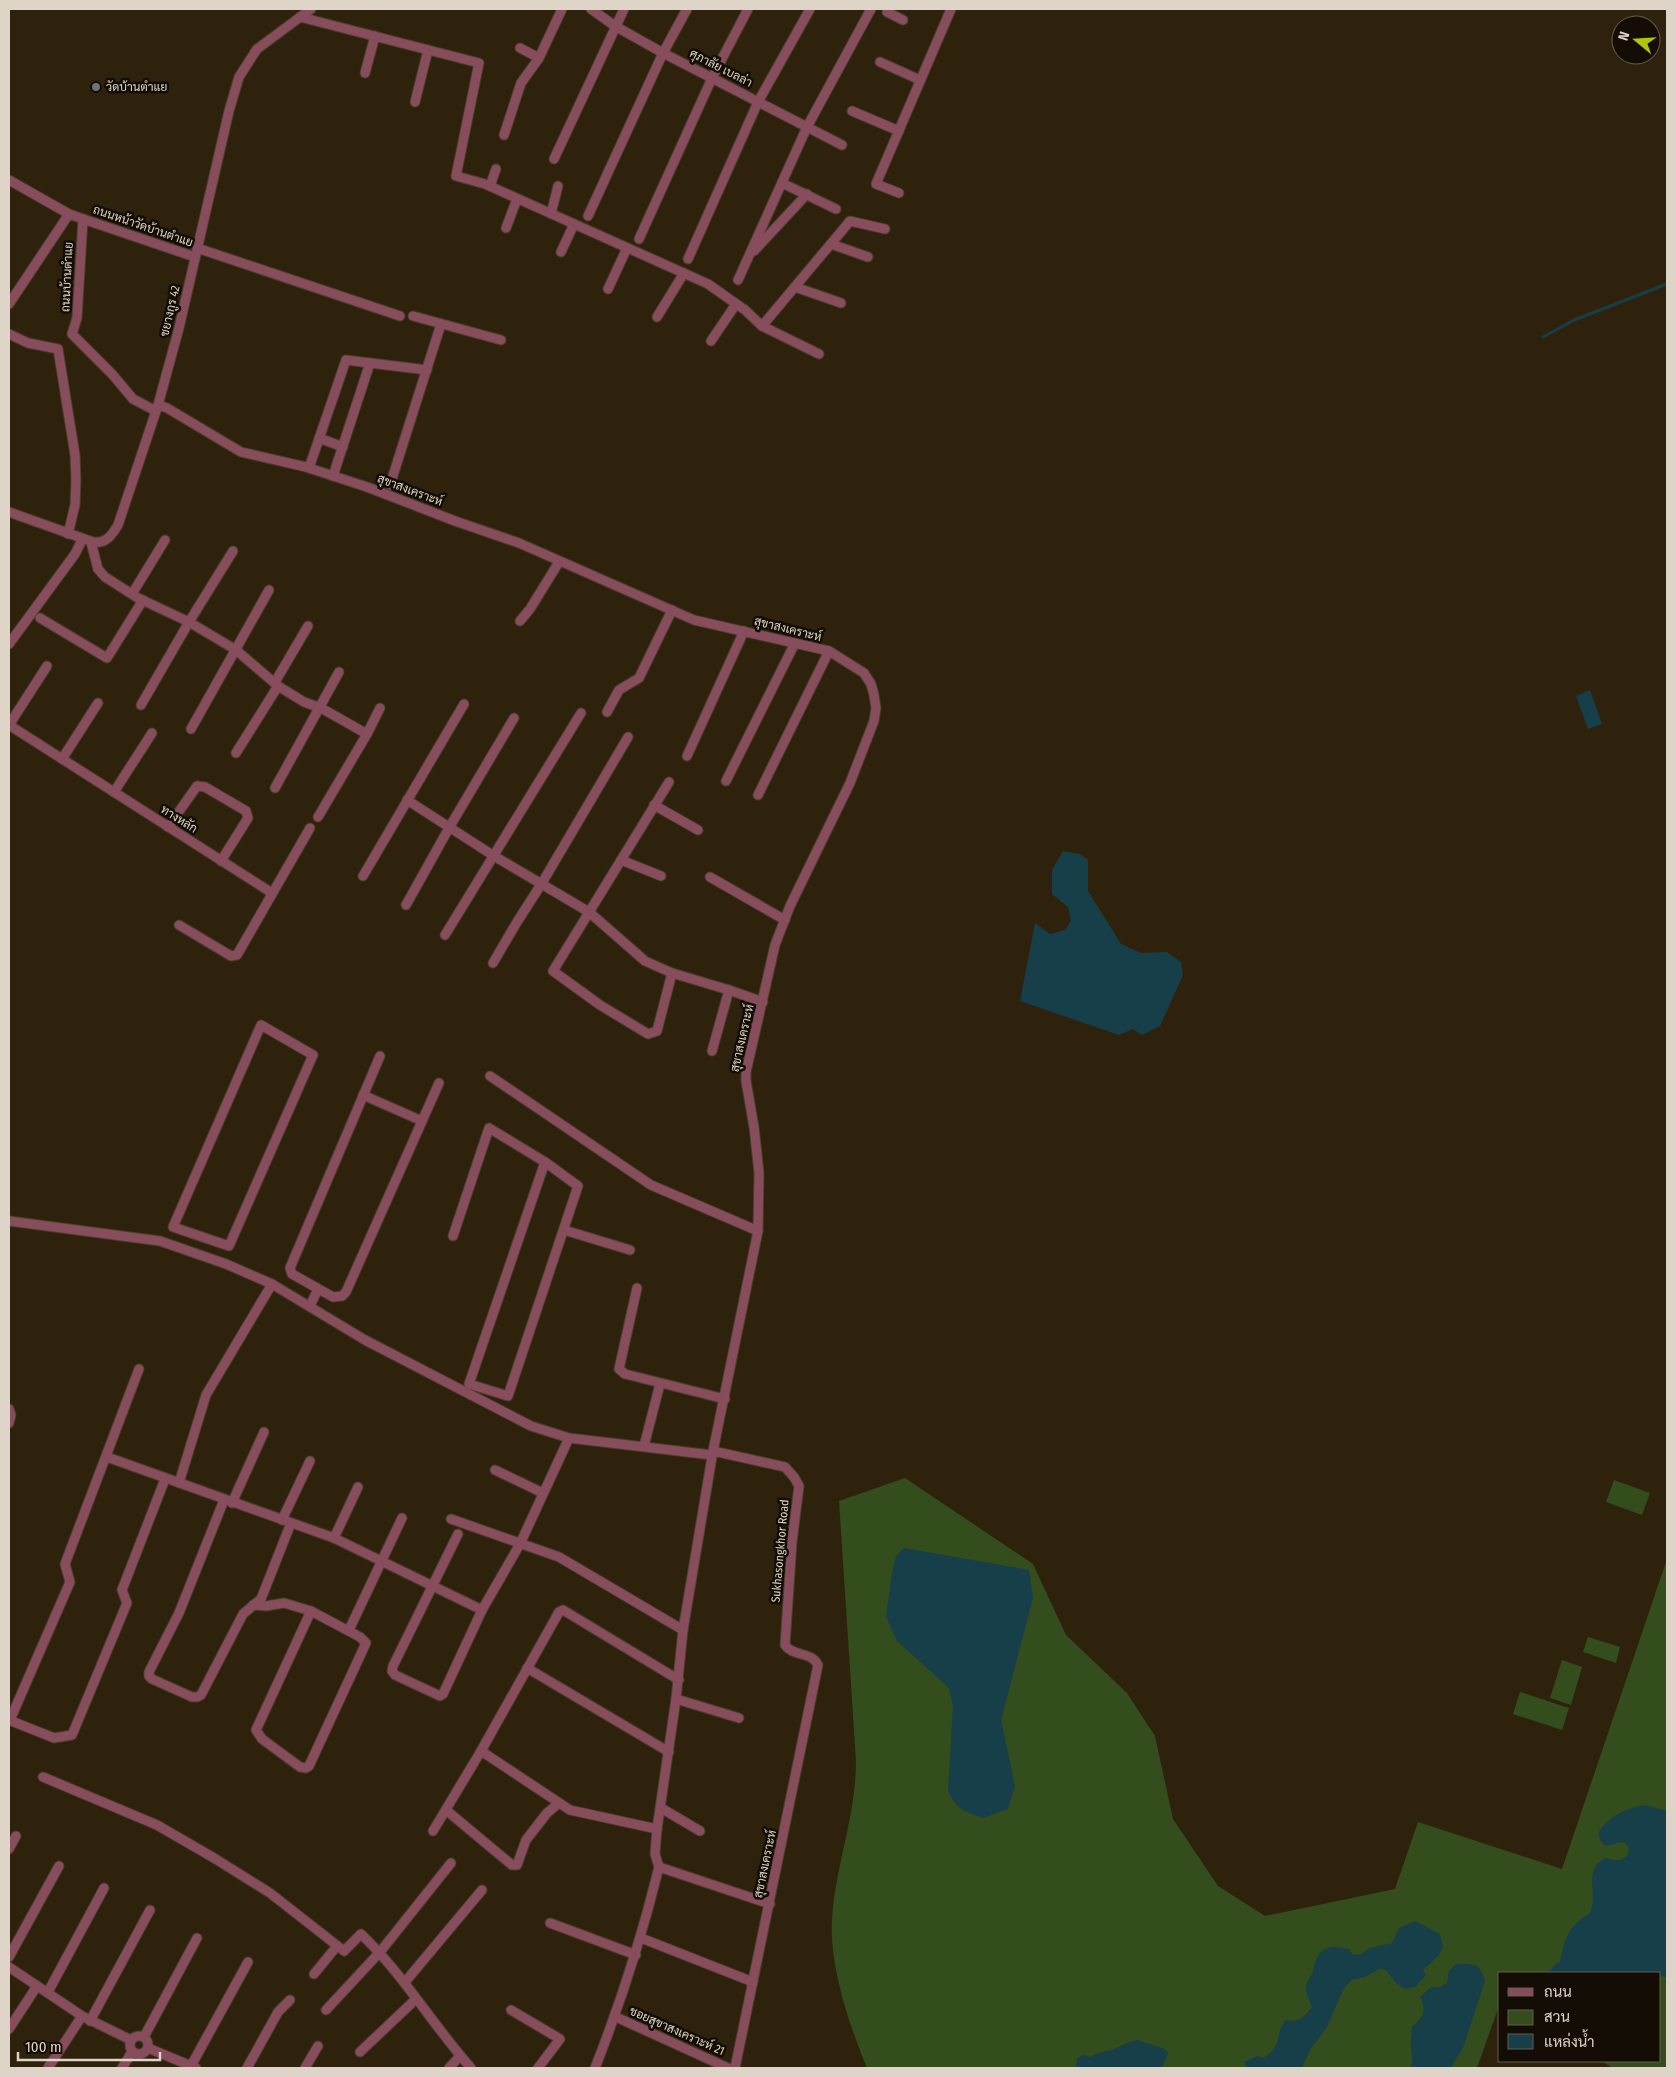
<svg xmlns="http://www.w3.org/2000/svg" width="1676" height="2077" viewBox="0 0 1676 2077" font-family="'Fira Sans Condensed',Sarabun,sans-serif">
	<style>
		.green { fill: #334d1c }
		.water { fill: #163f49 }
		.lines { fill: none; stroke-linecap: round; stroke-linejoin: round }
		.stream { stroke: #163f49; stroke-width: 3 }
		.minor-casing { stroke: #4b3f2b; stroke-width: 11 }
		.minor { stroke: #874d5d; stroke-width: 9 }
		.worship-dot { fill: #6b7280; stroke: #130d05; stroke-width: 2 }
		.labels { text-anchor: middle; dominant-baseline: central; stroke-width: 5; stroke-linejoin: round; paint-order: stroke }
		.street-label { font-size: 12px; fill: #ded5c8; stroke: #130d05 }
		.poi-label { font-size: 12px; fill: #ded5c8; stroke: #130d05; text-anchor: start }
	</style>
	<rect width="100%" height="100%" fill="#2f220d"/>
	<g class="green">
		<path d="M905,1478L1033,1564L1066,1635L1127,1693L1155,1736L1173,1819L1218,1886L1265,1916L1395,1889L1418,1822L1562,1869L1667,1559V2068H1612L1602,2061H1660V1973H1500V2003L1477,2068H867C850,2027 829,1965 832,1920C835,1866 856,1817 856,1761L839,1501Z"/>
		<path d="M1614,1480L1650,1493L1642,1515L1606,1502Z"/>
		<path d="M1588,1637L1620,1647L1616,1663L1583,1652Z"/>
		<path d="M1562,1660L1582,1667L1571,1705L1550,1698Z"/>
		<path d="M1520,1692L1569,1708L1562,1730L1513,1714Z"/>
	</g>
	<g class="water">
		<path d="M1590,690L1602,724L1588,729L1576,696Z"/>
		<path d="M1063,851L1080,854L1088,860V891L1121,944L1141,953L1167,952L1181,962L1183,975L1160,1026L1142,1035L1133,1029L1119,1035L1020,1001L1035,923L1050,934L1065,930L1071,921L1068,907L1052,894V870Z"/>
		<path d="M904,1548L1029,1570L1033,1598L1001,1720L1015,1786L1008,1809L983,1818C965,1812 956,1809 948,1791L953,1706L949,1688L897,1641L886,1616L892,1573L896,1556Z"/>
		<path d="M1645,1805L1667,1811V1977L1660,1976V1973H1548L1555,1965L1560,1962C1565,1938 1568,1926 1590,1913C1599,1893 1582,1870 1605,1858C1616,1861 1627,1863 1629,1849L1626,1843L1620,1842C1607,1845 1604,1851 1598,1834C1607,1816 1627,1808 1645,1805Z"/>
		<path d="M1415,1921L1440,1934L1443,1947L1438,1956L1423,1970L1426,1975L1415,1987L1405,1989L1396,1983L1386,1970L1379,1969L1365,1977L1351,1980L1343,1990L1327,2027L1310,2050L1302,2068H1247L1244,2062L1257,2056L1263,2058C1284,2046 1273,2036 1286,2020C1299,2024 1304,2016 1312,2007C1309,1998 1303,1991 1308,1981C1309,1977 1312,1975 1313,1971C1318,1947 1327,1944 1349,1949L1353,1955L1361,1954L1370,1948L1392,1943L1399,1928Z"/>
		<path d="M1456,1964C1473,1964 1480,1962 1485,1981L1463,2048L1451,2068H1411C1413,2059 1412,2056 1411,2048C1410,2041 1412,2034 1412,2027C1423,2018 1427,2010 1420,1997L1431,1987H1440L1447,1983L1449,1971Z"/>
		<path d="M1137,2040L1165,2049L1168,2053L1162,2068H1076L1077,2058L1084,2055L1090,2057C1098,2052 1101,2053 1110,2050C1120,2048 1126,2042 1137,2040Z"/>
	</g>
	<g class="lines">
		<path class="stream" d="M1543,337L1574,320L1667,284"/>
		<g class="minor-casing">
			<g id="minor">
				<path d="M591,9L615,26L663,53L842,145"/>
				<path d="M889,9L887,12L903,20"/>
				<path d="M300,17L479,63L456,176L485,184L708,284L745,310L762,326L819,354"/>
				<path d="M520,48L539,58"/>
				<path d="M880,62L920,80"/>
				<path d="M365,73L375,36"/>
				<path d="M415,102L428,50"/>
				<path d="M852,111L899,131"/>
				<path d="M504,135L521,83L539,58L562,9"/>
				<path d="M554,159L624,9"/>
				<path d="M9,180L69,214L83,219L77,318L72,334L112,374L133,399L156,411"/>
				<path d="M782,183L836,209"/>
				<path d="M490,186L496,169"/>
				<path d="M899,193L876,184L951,9"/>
				<path d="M551,214L558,186"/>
				<path d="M588,216L663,53L687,9"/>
				<path d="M83,219L195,257"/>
				<path d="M506,228L517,199"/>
				<path d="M639,239L712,78L748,9"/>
				<path d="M831,244L868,257"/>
				<path d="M197,248L400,316"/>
				<path d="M754,251L807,194"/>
				<path d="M561,252L574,224"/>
				<path d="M688,259L758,102L810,9"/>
				<path d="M738,280L807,127L871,9"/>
				<path d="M795,287L841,303"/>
				<path d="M608,289L627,248"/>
				<path d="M9,304L69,214"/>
				<path d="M413,316L501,340"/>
				<path d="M657,317L684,273"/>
				<path d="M762,326L850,221L885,229"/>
				<path d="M9,334L28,343L58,349L75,455L76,480L75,505L68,534"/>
				<path d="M711,341L736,304"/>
				<path d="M158,405L167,408L241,452L306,467L367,487L455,521L519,543L694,620L829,651L864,673L871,684L874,695L876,708L874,721L850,783L790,906L775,945L746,1072V1081L754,1127L759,1173L758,1231L713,1451L683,1630L676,1699L657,1829L655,1854L659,1867L770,1904"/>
				<path d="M319,438L343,447"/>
				<path d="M309,468L346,360L427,370"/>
				<path d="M333,476L370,363"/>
				<path d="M390,485L441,324"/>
				<path d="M9,512L93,542C106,544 112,535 118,525L158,405L179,328L229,111L239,77L257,49L311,9"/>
				<path d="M91,542L98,569L105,577L138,598L189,622L236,650L278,686L304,702L321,708L367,734"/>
				<path d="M132,594L165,540"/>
				<path d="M40,618L107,658L143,600"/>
				<path d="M520,621L530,609L559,562"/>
				<path d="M9,644L75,554L82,540"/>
				<path d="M275,682L308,626"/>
				<path d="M141,705L189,622L233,551"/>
				<path d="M607,712L619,690L639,678L672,610"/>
				<path d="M9,725L272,893"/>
				<path d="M9,725L47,666"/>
				<path d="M191,729L269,590"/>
				<path d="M236,753L278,686"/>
				<path d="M687,756L744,631"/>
				<path d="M62,759L98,703"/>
				<path d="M726,781L795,643"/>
				<path d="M669,782L553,971L600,1005L648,1034L657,1031L672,973"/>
				<path d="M275,788L339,672"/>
				<path d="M114,792L152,733"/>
				<path d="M758,795L829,651"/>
				<path d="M407,800L494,856L589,912L645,961L672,973L729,990L763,1002"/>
				<path d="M654,805L698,830"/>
				<path d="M318,817L367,734L380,708"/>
				<path d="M168,827L197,786L205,787L246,811L248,818L221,861"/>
				<path d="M621,860L661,876"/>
				<path d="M363,876L464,704"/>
				<path d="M710,877L785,920"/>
				<path d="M406,905L449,828L514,718"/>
				<path d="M179,925L231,956L237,955L310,828"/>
				<path d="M445,935L581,713"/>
				<path d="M493,963L517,922L542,883L628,737"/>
				<path d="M261,1025L313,1055L229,1246L173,1227Z"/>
				<path d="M712,1051L729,990"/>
				<path d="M380,1056L290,1268L292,1274L333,1297L342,1296L346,1292L439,1083"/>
				<path d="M490,1076L651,1185L758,1231"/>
				<path d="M363,1095L422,1121"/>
				<path d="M545,1162L578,1186L508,1396L469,1384Z"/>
				<path d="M9,1221L160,1241L226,1264L272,1284L365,1340L531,1426L569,1438L712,1455"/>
				<path d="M564,1230L630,1250"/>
				<path d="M453,1236L489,1128L545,1162"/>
				<path d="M637,1288L619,1369L625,1374L725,1399"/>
				<path d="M310,1306L318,1289"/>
				<path d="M9,1409L11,1415L9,1423"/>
				<path d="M644,1446L660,1384"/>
				<path d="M713,1451L785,1467L794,1477L799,1486L792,1542L785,1645C793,1657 811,1651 818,1665L735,2068"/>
				<path d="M107,1457L334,1538L482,1610"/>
				<path d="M495,1470L543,1493"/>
				<path d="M179,1483L206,1395L272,1284"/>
				<path d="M224,1500L179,1613L149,1672V1676L152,1679L192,1697H197L201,1695L243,1614L261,1599L291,1523"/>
				<path d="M232,1503L264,1432"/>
				<path d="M451,1519L559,1557L683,1630"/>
				<path d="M282,1520L310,1461"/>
				<path d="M458,1534L393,1666L392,1671L395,1675L440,1696L443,1694L482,1610L520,1544L569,1438"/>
				<path d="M334,1538L358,1487"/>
				<path d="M253,1605L266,1606L284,1603L311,1611"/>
				<path d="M311,1611L360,1637L366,1643L309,1766L306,1768L300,1767L262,1739L256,1730Z"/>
				<path d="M349,1630L402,1518"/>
				<path d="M527,1668L669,1752"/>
				<path d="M676,1699L739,1718"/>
				<path d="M9,1720L54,1738L72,1735L127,1603L122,1590L165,1479"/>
				<path d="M10,1720L70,1582L65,1564L139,1369"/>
				<path d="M481,1751L570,1810L657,1829"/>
				<path d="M43,1777L157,1825L214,1858L270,1893L344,1951L361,1934C403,1974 432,2024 471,2068"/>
				<path d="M661,1808L700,1831"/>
				<path d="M446,1810L512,1865H517L526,1840L547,1813L559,1803"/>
				<path d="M433,1831L481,1751L559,1612L563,1610L568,1613L679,1680"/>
				<path d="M9,1849L16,1836"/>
				<path d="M550,1923L636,1955"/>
				<path d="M641,1938L753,1982"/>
				<path d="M9,1957L59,1866"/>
				<path d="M9,1967L82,2016L131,2040"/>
				<path d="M314,1974L337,1946"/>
				<path d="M405,1982L482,1890"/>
				<path d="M48,1992L104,1888"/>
				<path d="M326,2010L380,1952L451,1863"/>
				<path d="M511,2010L560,2039L538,2068"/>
				<path d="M616,2017L728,2068"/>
				<path d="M90,2021L150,1910"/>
				<path d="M9,2029L37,1986"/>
				<circle cx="139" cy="2045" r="9"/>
				<path d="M144,2037L197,1938"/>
				<path d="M148,2048L196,2068"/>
				<path d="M360,2052L416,1999"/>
				<path d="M191,2066L248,1962"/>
				<path d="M48,2068L82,2016"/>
				<path d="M122,2068L132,2052"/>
				<path d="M247,2068L278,2012L290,2000"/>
				<path d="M305,2068L318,2046"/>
				<path d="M449,2068L460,2056"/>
				<path d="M595,2068C621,2002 642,1936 659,1867"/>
			</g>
		</g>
		<use href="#minor" class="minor"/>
	</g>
	<circle class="worship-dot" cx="96" cy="87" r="5"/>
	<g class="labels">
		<g class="street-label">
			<text transform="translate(721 68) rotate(27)">ศุภาลัย เบลล่า</text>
			<text transform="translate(143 226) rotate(19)">ถนนหน้าวัดบ้านตำแย</text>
			<text transform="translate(67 277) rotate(-87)">ถนนบ้านตำแย</text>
			<text transform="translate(170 311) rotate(-77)">ชยางกูร 42</text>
			<text transform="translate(410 490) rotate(21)">สุขาสงเคราะห์</text>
			<text transform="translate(788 629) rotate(14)">สุขาสงเคราะห์</text>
			<text transform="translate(179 819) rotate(32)">ทางหลัก</text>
			<text transform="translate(742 1038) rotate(-77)">สุขาสงเคราะห์</text>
			<text transform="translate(780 1551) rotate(-85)">Sukhasongkhor Road</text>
			<text transform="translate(765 1864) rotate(-78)">สุขาสงเคราะห์</text>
			<text transform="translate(677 2031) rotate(24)">ชอยสุขาสงเคราะห์ 21</text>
		</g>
		<g class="poi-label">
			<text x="106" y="87">วัดบ้านตำแย</text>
		</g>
	</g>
	<rect width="1676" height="2077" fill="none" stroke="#ded5c8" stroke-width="20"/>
	<rect x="1498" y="1972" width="162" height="90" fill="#130d05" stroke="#645d53"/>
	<rect x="1508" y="1988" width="25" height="8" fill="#874d5d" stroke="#645d53"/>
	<text x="1544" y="1997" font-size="15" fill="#ded5c8">ถนน</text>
	<rect x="1508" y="2010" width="25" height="15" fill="#334d1c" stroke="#645d53"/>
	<text x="1544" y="2022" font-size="15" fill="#ded5c8">สวน</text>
	<rect x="1508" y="2034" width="25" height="15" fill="#163f49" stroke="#645d53"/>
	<text x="1544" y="2047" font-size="15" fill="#ded5c8">แหล่งน้ำ</text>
	<g transform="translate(1636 40) rotate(288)"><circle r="24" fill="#130d05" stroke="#645d53"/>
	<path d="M0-4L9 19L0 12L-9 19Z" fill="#afc507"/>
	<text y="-8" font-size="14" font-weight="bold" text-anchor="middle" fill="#ded5c8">N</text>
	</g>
	<path d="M18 2052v8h142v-8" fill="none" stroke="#ded5c8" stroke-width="2.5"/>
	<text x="25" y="2052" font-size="15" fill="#ded5c8" stroke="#130d05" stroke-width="4" paint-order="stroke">100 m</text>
</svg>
